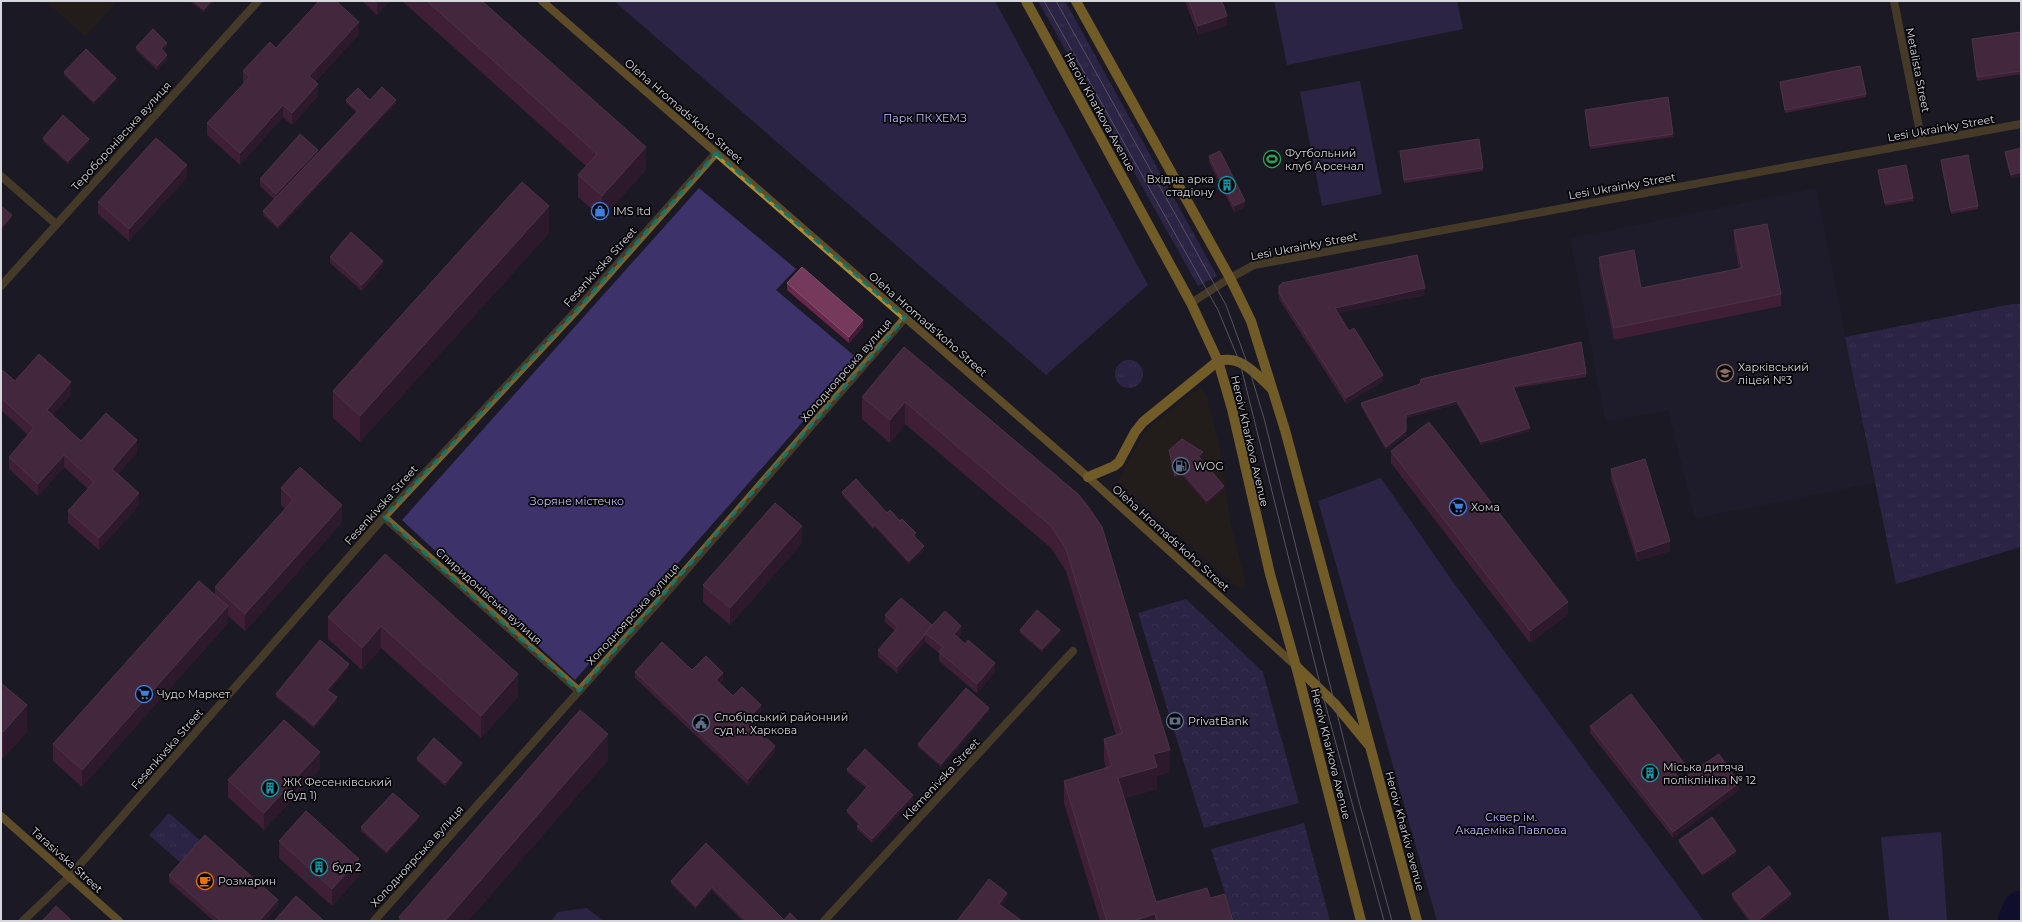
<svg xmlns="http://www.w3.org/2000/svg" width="2022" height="922" viewBox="0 0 2022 922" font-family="Montserrat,sans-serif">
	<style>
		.commercial { fill: #2b2011 }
		.built { fill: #232131 }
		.grass { fill: url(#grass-tufts) }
		.forest { fill: url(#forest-crowns) }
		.green { fill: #3e326b }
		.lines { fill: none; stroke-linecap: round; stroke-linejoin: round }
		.river { stroke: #000039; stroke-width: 37 }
		.street { stroke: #78632e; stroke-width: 8 }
		.secondary { stroke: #af8b2f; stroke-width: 8 }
		.primary { stroke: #d9ab2b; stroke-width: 10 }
		.tram { stroke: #9a9aa2; stroke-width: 1 }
		.wall { fill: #68264b }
		.shaded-wall { fill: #441935 }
		.building { fill: #74395b; stroke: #84526f }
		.marked { fill: none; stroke: #0f766e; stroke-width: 3; stroke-dasharray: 8 5; stroke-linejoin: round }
		.labels { text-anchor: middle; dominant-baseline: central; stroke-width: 3.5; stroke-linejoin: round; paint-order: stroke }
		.street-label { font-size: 11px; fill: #d7d7de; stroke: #060609 }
		.park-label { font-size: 11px; fill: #c6befa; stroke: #060609 }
		.poi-label { font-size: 11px; fill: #d7d7de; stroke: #060609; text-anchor: start }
	</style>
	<defs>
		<pattern id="grass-tufts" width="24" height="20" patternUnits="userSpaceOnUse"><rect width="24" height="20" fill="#3e326b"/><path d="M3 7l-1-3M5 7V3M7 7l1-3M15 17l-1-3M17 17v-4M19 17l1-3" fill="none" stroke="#594f80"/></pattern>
		<pattern id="forest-crowns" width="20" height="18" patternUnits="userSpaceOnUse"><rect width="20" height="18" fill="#3e326b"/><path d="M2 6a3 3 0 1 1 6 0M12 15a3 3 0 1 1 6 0" fill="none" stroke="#594f80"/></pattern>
	</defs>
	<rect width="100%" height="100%" fill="#1b1a24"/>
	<g class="commercial">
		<path d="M45,1H117L85,36Z"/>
		<path d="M1200,389L1206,394L1220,449L1230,521L1245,580L1243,589L1236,586L1118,482L1144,433L1191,393Z"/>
	</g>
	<path class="built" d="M1816,188L1874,483L1695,518L1668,410L1606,421L1570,239Z"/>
	<g class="grass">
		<path d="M1038,1H1065L1217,276L1198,286Z"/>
		<path d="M2012,304H2021V547L1896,584L1845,337Z"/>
		<circle cx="1129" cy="374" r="14"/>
		<path d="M169,813L202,842L182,864L149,835Z"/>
	</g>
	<g class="forest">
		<path d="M1186,599L1263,672L1299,803L1204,828L1138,613Z"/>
		<path d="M1304,823L1330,921H1234L1211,849Z"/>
	</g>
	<g class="green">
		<path d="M614,1H995L1148,285L1046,375Z"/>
		<path d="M1274,1H1457L1463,29L1287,65Z"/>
		<path d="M1360,81L1382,194L1322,206L1300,92Z"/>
		<path d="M699,188L796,269L776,290L858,359L575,680L402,520Z"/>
		<path d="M1381,478L1453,582L1704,921H1437L1318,501Z"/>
		<path d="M1941,832L1947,921H1889L1881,837Z"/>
		<path d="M587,908L603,921H551L558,912Z"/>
	</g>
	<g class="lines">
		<path class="river" d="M2016,921L2021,909"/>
		<g class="street">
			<path d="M1894,1L1922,142"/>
			<path d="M1,176L56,224"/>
			<path d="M1,286L258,1"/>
			<path d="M1191,303L1230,278L1254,265L2021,124"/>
			<path d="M384,517L579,691"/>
			<path d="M23,921L69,877L384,517L575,312L716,153"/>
			<path d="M374,921L661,599L905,318"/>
			<path d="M824,921L1073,651"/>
		</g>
		<g class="secondary">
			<path d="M542,1L1088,477L1296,666"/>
			<path d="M1,816L119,921"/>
		</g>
		<g class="primary">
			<path d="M1026,1L1191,303L1218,361L1232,409L1270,574L1296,666L1361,921"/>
			<path d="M1076,1L1230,278L1251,321L1285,430L1417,921"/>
			<path d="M1088,477L1114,466L1119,462L1135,432L1143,422L1218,361C1241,355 1255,373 1271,388"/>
			<path d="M1296,666L1335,704L1368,744"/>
		</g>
		<g class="tram">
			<path d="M1044,1L1218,310L1240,363L1322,692L1384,921"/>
			<path d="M1056,1L1226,305L1249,368L1265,422L1358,798L1392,921"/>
		</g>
	</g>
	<g class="wall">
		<path d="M190,1H214L204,12Z"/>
		<path d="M362,1H390L377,15Z"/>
		<path d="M402,1H482L646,170L602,218L578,197V175L586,166Z"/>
		<path d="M1185,1H1222L1227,25L1198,35Z"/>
		<path d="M2021,32V74L1977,81L1972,39Z"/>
		<path d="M359,34L315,82L318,96L292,125L283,117L240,165L207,135V123L244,83H243V71L276,48Z"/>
		<path d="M167,46L163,50L167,58L157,70L136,50V47Z"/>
		<path d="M64,72L116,81L94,104L64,75Z"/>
		<path d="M1780,82L1866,94V97L1785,113L1780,85Z"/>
		<path d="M346,100H370L396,103L278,229L263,215V211L274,199L260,186V179L318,153L356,112L346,103Z"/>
		<path d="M1585,110L1673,134V137L1590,149Z"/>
		<path d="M43,138L89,142L68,164L43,141Z"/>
		<path d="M2021,148V176L2011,178L2005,155V152Z"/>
		<path d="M1400,151L1483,168V171L1404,183Z"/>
		<path d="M1209,156L1245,207L1234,212L1209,162Z"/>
		<path d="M1941,160L1978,206V209L1951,214L1941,164Z"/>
		<path d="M1878,170L1913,198V201L1885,206L1878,173Z"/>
		<path d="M187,177L129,241L98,214V202Z"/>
		<path d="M1734,230L1781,294V306L1614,340L1599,269V257L1641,288L1739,269L1734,242Z"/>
		<path d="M549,233L360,442L333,418V391Z"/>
		<path d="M330,257L383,267L362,291L330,263Z"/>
		<path d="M787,283L863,327L849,343L787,290Z"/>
		<path d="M1279,286L1425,295L1338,313L1349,331L1383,381L1346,404L1279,299Z"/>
		<path d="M904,347L1078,494L1170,772L1157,776V789L1125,798L1156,902L1210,898L1233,921H1100L1064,803V781L1106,768L1104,761V739L1116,735L1066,571L1051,548L905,424L890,443L862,419V397Z"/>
		<path d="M1,369L15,381L71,394L53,415L81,441L137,452L118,474L139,505L99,550L68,523V511L88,489L64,467L38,496L9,469V457L28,435L1,410Z"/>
		<path d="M1586,373V377L1514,388L1530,431L1481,445L1457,404L1406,418V435L1386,450L1361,406V403Z"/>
		<path d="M1169,450L1203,455L1199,458L1224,489L1207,504L1181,474L1175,479L1169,453Z"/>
		<path d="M1391,451L1568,614L1530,643L1391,463Z"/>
		<path d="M1611,469L1670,551L1637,561L1611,479Z"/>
		<path d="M281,488L342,522L245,631L228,616V623L82,787L53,761V744L215,595V587L285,509L281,505Z"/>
		<path d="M842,492L887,513L900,521L916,536L915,537L924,550L909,564L875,527L873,529L842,495Z"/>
		<path d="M802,543L730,625L703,602V585Z"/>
		<path d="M385,554L518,697L481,738L381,648L362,670L328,639V617Z"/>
		<path d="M885,615L932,625L961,635L958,638L995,672L977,693L939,661V653L925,642L897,673L878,657V650L895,631L885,622Z"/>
		<path d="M1020,630L1060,633L1042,652L1020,633Z"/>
		<path d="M349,667L329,691L337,701L314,728L276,697V694Z"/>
		<path d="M692,670L723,679L720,683L733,696L761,712L750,723L775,752L748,785L635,678V672Z"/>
		<path d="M1,683L27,732L3,758L1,756Z"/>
		<path d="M989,711L941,767L918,747V744Z"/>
		<path d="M1590,726L1684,769L1676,774L1680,780L1739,790L1673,838L1590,733Z"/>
		<path d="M417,758L462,766L445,786L417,761Z"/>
		<path d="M608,760L468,921H399V917Z"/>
		<path d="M320,769L264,830L228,797V780Z"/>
		<path d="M847,769L913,799L872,843L857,829V826L859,825L847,813V810L866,788L847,772Z"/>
		<path d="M419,819L387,854L361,831V827Z"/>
		<path d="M1679,840L1736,854L1703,877L1679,843Z"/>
		<path d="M279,841L359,876L332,906L279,858Z"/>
		<path d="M706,843L784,920L798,921H743L712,890L696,909L671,884V881Z"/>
		<path d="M169,875L278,906L265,921H214L169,882Z"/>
		<path d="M1732,894L1791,898L1761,921H1749L1732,898Z"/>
	</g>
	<g class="shaded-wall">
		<path d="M211,1H214L204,12V9Z"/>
		<path d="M377,1H390L377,15Z"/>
		<path d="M1227,16V25L1198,35V26Z"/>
		<path d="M359,22V34L309,88V76Z"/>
		<path d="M167,43V46L161,52V48Z"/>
		<path d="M167,55V58L157,70V66Z"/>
		<path d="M116,78V81L94,104V101Z"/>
		<path d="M318,84V96L292,125V113Z"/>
		<path d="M396,100V103L278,229V226Z"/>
		<path d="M283,105V117L240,165V153Z"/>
		<path d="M89,139V142L68,164V161Z"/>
		<path d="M646,147V170L602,218V196Z"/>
		<path d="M318,150V156L276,201V194Z"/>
		<path d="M187,165V177L129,241V229Z"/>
		<path d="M2021,172V176L2011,178V175Z"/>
		<path d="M1245,201V207L1234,212V206Z"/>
		<path d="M549,206V233L360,442V416Z"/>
		<path d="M12,215V218L1,231V228Z"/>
		<path d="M383,261V267L362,291V285Z"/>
		<path d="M1425,288V295L1335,314V308Z"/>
		<path d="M863,320V327L849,343V337Z"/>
		<path d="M1383,375V381L1346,404V398Z"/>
		<path d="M71,382V394L47,422V410Z"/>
		<path d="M1457,401V404L1406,418V415Z"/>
		<path d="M905,402V424L890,443V420Z"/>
		<path d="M1530,428V431L1481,445V442Z"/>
		<path d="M1406,431V435L1386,450V447Z"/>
		<path d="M137,440V452L112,481V469Z"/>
		<path d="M1203,452V455L1198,459V456Z"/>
		<path d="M64,455V467L38,496V484Z"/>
		<path d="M1181,470V474L1175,479V476Z"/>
		<path d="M1224,486V489L1207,504V501Z"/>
		<path d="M139,493V505L99,550V538Z"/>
		<path d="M342,505V522L245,631V614Z"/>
		<path d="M802,526V543L730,625V608Z"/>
		<path d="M1670,541V551L1637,561V552Z"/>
		<path d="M924,546V550L909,564V561Z"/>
		<path d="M1568,602V614L1530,643V631Z"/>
		<path d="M228,606V623L82,787V770Z"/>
		<path d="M381,626V648L362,670V648Z"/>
		<path d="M961,626V635L954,643V634Z"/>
		<path d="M1060,630V633L1042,652V649Z"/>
		<path d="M925,635V642L897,673V667Z"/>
		<path d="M995,663V672L977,693V684Z"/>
		<path d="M349,664V667L327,693V690Z"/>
		<path d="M723,673V679L716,686V680Z"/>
		<path d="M518,674V697L481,738V716Z"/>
		<path d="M337,697V701L314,728V725Z"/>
		<path d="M27,705V732L3,758V732Z"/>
		<path d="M761,705V712L747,727V720Z"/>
		<path d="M989,708V711L941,767V764Z"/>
		<path d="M608,734V760L468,921H445Z"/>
		<path d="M775,746V752L748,785V779Z"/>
		<path d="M1170,750V772L1157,776V789L1118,800V778L1153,754Z"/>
		<path d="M320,752V769L264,830V813Z"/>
		<path d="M462,763V766L445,786V783Z"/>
		<path d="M1684,763V769L1673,776V770Z"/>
		<path d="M1739,783V790L1673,838V832Z"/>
		<path d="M913,795V799L872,843V839Z"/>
		<path d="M419,816V819L387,854V851Z"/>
		<path d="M1736,851V854L1703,877V874Z"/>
		<path d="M359,859V876L332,906V889Z"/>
		<path d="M712,887V890L696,909V906Z"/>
		<path d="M1007,893V899L999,910V904Z"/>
		<path d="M1791,894V898L1761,921H1757Z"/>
		<path d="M278,900V906L265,921H259Z"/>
		<path d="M1155,914V921H1133Z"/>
	</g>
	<g class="building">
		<path d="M194,1H211L204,9Z"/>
		<path d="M319,1H336L359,22L309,76L318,84L292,113L283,105L240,153L207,123L250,77L243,71L270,42L276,48Z"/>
		<path d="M427,1H482L646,147L602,196L578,175L597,154Z"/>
		<path d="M1189,1H1222L1227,16L1198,26Z"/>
		<path d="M153,29L167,43L161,48L167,55L157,66L136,47Z"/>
		<path d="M2021,32V71L1977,77L1972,39Z"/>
		<path d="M86,49L116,78L94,101L64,72Z"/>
		<path d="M1860,66L1866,94L1785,110L1780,82Z"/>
		<path d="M382,87L396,100L278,226L263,211L358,111L346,100L358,88L370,100Z"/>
		<path d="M1668,97L1673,134L1590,146L1585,110Z"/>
		<path d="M63,115L89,139L68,161L43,138Z"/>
		<path d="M300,134L318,150L276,194L260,179Z"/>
		<path d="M156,138L187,165L129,229L98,202Z"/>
		<path d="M1479,139L1483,168L1404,180L1400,151Z"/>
		<path d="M2021,148V172L2011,175L2005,152Z"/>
		<path d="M1220,151L1245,201L1234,206L1209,156Z"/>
		<path d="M1968,155L1978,206L1951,211L1941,160Z"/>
		<path d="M1906,165L1913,198L1885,203L1878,170Z"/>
		<path d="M522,182L549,206L360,416L333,391Z"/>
		<path d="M1,206L12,215L1,228Z"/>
		<path d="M1767,224L1781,294L1614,328L1599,257L1634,250L1641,288L1742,268L1734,230Z"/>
		<path d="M351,232L383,261L362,285L330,257Z"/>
		<path d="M1417,255L1425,288L1335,308L1349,331L1354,328L1383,375L1346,398L1279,293V286L1282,283Z"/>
		<path d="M802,267L863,320L849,337L787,283Z"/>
		<path d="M1581,342L1586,373L1513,386L1530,428L1481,442L1457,401L1406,415V431L1386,447L1361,403L1420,384L1421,379Z"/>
		<path d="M904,347L1078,494L1087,505L1102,527L1170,750L1153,754L1157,767L1118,778L1156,902L1207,888L1210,898L1225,894L1233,921H1192V920L1189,921H1157L1155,914L1133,921H1107L1064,781L1112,766L1104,739L1122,733L1066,549L1051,526L905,402L890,420L862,397Z"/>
		<path d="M39,354L71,382L47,410L81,441L106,413L137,440L112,469L139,493L99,538L68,511L94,482L64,455L38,484L9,457L34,428L1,398V369L15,381Z"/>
		<path d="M1429,422L1568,602L1530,631L1391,451Z"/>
		<path d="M1182,439L1203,452L1198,456L1224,486L1207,501L1181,470L1175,476L1169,450Z"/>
		<path d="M1645,459L1670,541L1637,552L1611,469Z"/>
		<path d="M300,467L342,505L245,614L215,587L293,500L281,488Z"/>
		<path d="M856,479L887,513L890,510L900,521L902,519L916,533L913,535L924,546L909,561L875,524L873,526L842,492Z"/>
		<path d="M775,503L802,526L730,608L703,585Z"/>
		<path d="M385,554L518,674L481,716L381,626L362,648L328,617Z"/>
		<path d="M199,581L228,606L82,770L53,744Z"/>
		<path d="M901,598L932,625L925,633V635L897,667L878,650L898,627L885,615Z"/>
		<path d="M1037,610L1060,630L1042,649L1020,630Z"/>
		<path d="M945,611L961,626L954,634L965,644L968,640L995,663L977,684L939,652L943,647L925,633Z"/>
		<path d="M320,640L349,664L327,690L337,697L314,725L276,694Z"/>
		<path d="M662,642L692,670L706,656L723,673L716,680L733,696L742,687L761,705L747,720L775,746L748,779L635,672Z"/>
		<path d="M1,683L27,705L3,732L1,730Z"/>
		<path d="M966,688L989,708L941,764L918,744Z"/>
		<path d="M1631,694L1684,763L1673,770L1680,780L1719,754L1739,783L1673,832L1590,726Z"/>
		<path d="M580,710L608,734L445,921H403L399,917Z"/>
		<path d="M284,720L320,752L264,813L228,780Z"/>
		<path d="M434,738L462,763L445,783L417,758Z"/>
		<path d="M865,749L913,795L872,839L857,826L860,824L847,810L868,786L847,769Z"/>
		<path d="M393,793L419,816L387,851L361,827Z"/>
		<path d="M306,811L359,859L332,889L279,841Z"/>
		<path d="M1712,817L1736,851L1703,874L1679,840Z"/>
		<path d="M205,835L278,900L259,921H221L169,875Z"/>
		<path d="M706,843L784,920L790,913L798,921H747L712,887L696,906L671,881Z"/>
		<path d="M1769,866L1791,894L1757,921H1752L1732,894Z"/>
		<path d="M989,879L1007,893L999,904L1022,921H957Z"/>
		<path d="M296,896L324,921H274Z"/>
		<path d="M56,906L72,921H42Z"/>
	</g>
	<path d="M0 0H2022V922H0ZM716,153L905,318L579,691L384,517L575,312Z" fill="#1b1a24" fill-opacity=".55" fill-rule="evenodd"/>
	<path class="marked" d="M716,153L905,318L579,691L384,517L575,312Z"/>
	<defs>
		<g id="stadium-ring" transform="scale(0.9)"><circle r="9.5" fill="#060609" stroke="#2e9e5b" stroke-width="1.5"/><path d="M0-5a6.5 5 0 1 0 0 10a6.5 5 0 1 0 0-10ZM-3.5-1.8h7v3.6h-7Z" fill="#2e9e5b"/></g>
		<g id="building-ring" transform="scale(0.9)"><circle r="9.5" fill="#060609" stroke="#0f9aa8" stroke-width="1.5"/><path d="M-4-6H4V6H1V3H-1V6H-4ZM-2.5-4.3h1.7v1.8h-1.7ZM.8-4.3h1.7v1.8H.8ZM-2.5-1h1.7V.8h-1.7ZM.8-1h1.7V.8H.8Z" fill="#0f9aa8"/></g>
		<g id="shop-ring" transform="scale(0.9)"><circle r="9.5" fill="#060609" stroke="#3f7fe0" stroke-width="1.5"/><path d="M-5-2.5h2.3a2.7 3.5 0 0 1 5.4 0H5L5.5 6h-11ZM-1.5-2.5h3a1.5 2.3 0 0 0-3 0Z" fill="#3f7fe0"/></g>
		<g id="school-ring" transform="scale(0.9)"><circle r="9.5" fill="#060609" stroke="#8d6e63" stroke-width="1.5"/><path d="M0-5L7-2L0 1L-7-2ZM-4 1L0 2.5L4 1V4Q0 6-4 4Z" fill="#8d6e63"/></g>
		<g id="fuel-ring" transform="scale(0.9)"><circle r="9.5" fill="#060609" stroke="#5c6f8a" stroke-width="1.5"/><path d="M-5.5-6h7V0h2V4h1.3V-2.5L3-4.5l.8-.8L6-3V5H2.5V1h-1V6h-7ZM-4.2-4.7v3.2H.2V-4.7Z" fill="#5c6f8a"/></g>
		<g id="supermarket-ring" transform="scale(0.9)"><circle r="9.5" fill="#060609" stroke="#3f7fe0" stroke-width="1.5"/><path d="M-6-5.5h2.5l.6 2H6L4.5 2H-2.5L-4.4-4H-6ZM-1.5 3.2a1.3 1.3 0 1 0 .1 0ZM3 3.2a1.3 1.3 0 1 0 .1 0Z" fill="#3f7fe0"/></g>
		<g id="bank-ring" transform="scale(0.9)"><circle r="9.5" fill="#060609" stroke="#5c6f8a" stroke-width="1.5"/><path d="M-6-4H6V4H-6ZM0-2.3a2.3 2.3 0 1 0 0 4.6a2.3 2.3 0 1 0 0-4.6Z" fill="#5c6f8a"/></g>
		<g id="civic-ring" transform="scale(0.9)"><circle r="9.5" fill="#060609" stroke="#5c6f8a" stroke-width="1.5"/><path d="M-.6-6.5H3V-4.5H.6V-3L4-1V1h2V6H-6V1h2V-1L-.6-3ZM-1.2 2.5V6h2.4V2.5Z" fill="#5c6f8a"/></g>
		<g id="cafe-ring" transform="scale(0.9)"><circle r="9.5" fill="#060609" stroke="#e8710a" stroke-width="1.5"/><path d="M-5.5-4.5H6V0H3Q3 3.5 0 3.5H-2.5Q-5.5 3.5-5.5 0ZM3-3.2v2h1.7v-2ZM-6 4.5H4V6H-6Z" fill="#e8710a"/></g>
	</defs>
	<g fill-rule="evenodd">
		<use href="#stadium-ring" x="1272" y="159"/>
		<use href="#building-ring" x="1227" y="185"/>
		<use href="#shop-ring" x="600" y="211"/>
		<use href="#school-ring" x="1725" y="373"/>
		<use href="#fuel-ring" x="1181" y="466"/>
		<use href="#supermarket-ring" x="1458" y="507"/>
		<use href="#supermarket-ring" x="144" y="694"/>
		<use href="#bank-ring" x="1175" y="721"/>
		<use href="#civic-ring" x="701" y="723"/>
		<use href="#building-ring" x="1650" y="773"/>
		<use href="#building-ring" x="270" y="788"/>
		<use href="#building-ring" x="319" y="867"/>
		<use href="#cafe-ring" x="205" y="881"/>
	</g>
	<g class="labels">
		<g class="street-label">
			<text transform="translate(1918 70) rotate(79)">Metalista Street</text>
			<text transform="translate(684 111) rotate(41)">Oleha Hromadsʹkoho Street</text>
			<text transform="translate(1100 112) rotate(61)">Heroiv Kharkova Avenue</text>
			<text transform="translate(1941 128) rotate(-10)">Lesi Ukrainky Street</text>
			<text transform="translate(121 136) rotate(-48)">Тероборонівська вулиця</text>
			<text transform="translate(1622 186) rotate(-10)">Lesi Ukrainky Street</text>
			<text transform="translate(1304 246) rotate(-11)">Lesi Ukrainky Street</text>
			<text transform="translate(600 267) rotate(-48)">Fesenkivska Street</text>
			<text transform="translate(928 324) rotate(41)">Oleha Hromadsʹkoho Street</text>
			<text transform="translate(846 370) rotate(-49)">Холодноярська вулиця</text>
			<text transform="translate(1250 441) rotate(77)">Heroiv Kharkova Avenue</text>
			<text transform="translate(381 505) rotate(-48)">Fesenkivska Street</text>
			<text transform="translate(1171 538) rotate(42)">Oleha Hromadsʹkoho Street</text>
			<text transform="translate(489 596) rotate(42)">Спиридонівська вулиця</text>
			<text transform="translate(633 614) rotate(-48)">Холодноярська вулиця</text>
			<text transform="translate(167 749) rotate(-49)">Fesenkivska Street</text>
			<text transform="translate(1331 754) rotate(76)">Heroiv Kharkova Avenue</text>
			<text transform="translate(941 779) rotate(-47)">Klemenivska Street</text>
			<text transform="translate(1405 831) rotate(75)">Heroiv Kharkiv avenue</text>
			<text transform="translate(417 856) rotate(-48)">Холодноярська вулиця</text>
			<text transform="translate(67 860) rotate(42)">Tarasivska Street</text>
		</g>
		<g class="park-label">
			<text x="925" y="118">Парк ПК ХЕМЗ</text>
			<text x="577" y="501">Зоряне містечко</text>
			<text x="1511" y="817">Сквер ім.<tspan x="1511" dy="13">Академіка Павлова</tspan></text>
		</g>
		<g class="poi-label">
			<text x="1285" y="153">Футбольний<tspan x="1285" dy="13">клуб Арсенал</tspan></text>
			<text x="1214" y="179" text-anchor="end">Вхідна арка<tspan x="1214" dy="13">стадіону</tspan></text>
			<text x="613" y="211">IMS ltd</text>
			<text x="1738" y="367">Харківський<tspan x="1738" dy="13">ліцей №3</tspan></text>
			<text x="1194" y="466">WOG</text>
			<text x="1471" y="507">Хома</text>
			<text x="157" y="694">Чудо Маркет</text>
			<text x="714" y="717">Слобідський районний<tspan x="714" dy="13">суд м. Харкова</tspan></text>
			<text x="1188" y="721">PrivatBank</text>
			<text x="1663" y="767">Міська дитяча<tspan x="1663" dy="13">поліклініка № 12</tspan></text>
			<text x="283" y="782">ЖК Фесенківський<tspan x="283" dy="13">(буд 1)</tspan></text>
			<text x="332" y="867">буд 2</text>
			<text x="218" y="881">Розмарин</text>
		</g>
	</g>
	<rect width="2022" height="922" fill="none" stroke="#d7d7de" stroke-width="4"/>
</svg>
